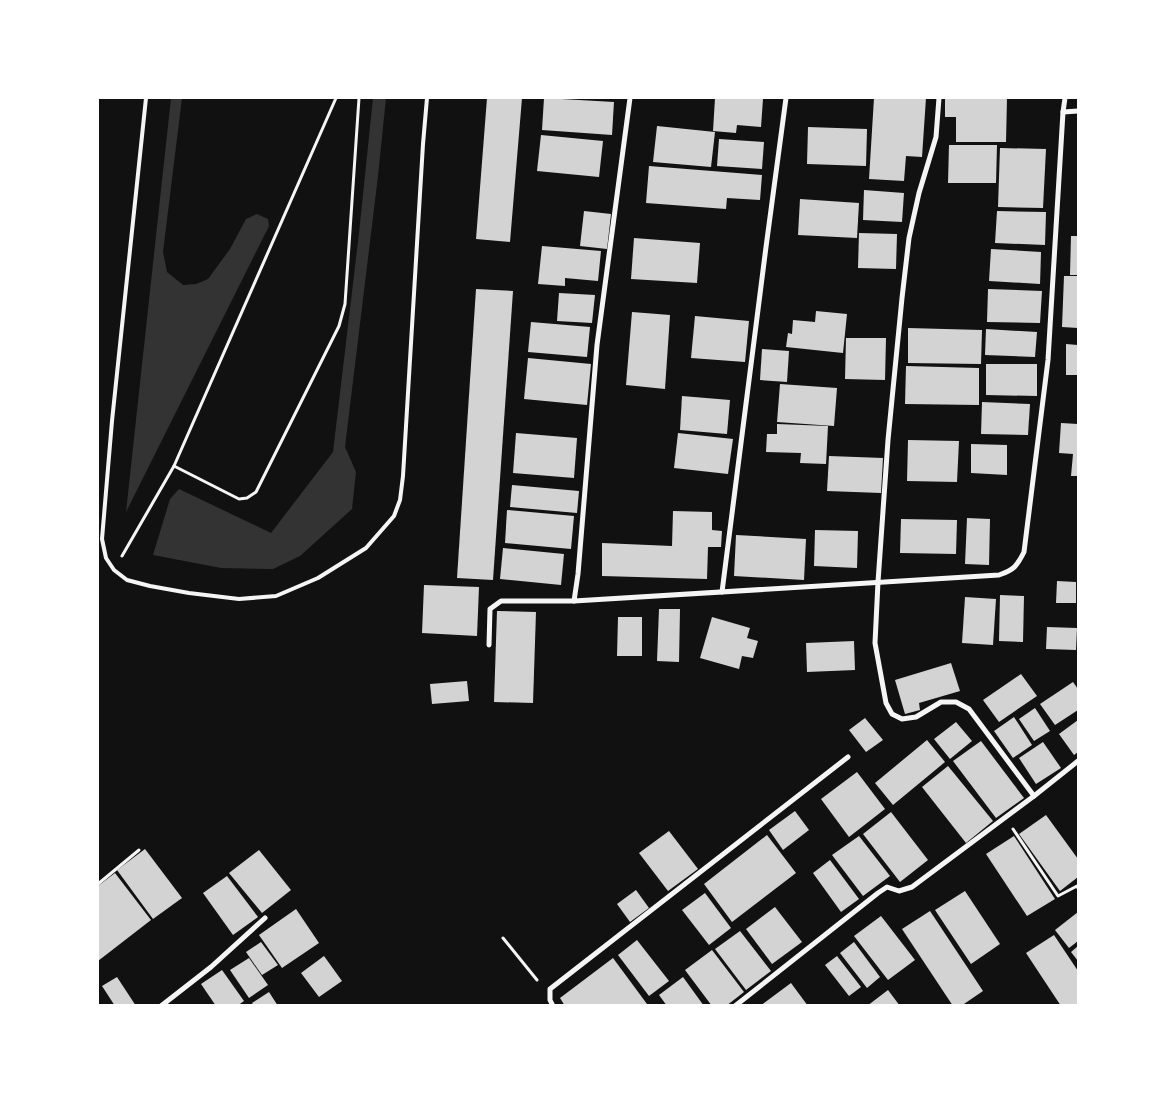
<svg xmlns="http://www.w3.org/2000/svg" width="1176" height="1103" viewBox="0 0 1176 1103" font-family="'Exo 2',sans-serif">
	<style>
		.water { fill: #333 }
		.building { fill: #d3d3d3 }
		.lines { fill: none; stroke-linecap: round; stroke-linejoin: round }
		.path { stroke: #f5f5f5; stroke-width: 3 }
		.service { stroke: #f5f5f5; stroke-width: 4 }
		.minor { stroke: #f5f5f5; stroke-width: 5 }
	</style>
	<rect width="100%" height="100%" fill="#111"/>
	<g class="water">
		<path d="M171,98H182L163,252L167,272L183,285L196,284L208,279L230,249L246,219L257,214L268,219L269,226L126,512Z"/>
		<path d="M373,98H386L378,176L345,447L356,472L352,509L300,556L273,569L221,568L153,555L170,499L179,489L271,533L333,452L359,233Z"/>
	</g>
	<g class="building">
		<path d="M487,98H522L510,242L476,239Z"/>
		<path d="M544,98L614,102L612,135L542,130Z"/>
		<path d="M715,98H739L763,99L761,127L737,125L736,133L713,131Z"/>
		<path d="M874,98H926L922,157L906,156L904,181L869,179Z"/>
		<path d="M945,98H1007L1006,142H956V117H945Z"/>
		<path d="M657,126L715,132L711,167L653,162Z"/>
		<path d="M808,127L867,129L866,166L807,164Z"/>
		<path d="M541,135L603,141L599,177L537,171Z"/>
		<path d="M719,139L764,142L762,169L717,166Z"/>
		<path d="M949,145H997L996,183H948Z"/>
		<path d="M1000,148L1046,149L1043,208L998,207Z"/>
		<path d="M649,166L762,175L760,200L727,198L726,209L646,203Z"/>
		<path d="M864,190L904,193L902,222L863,220Z"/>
		<path d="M800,199L859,203L857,238L798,235Z"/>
		<path d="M584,211L611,214L607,249L580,246Z"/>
		<path d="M997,211L1046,212L1045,245L995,243Z"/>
		<path d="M859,233L897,234L896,269L858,268Z"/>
		<path d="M1071,236H1078V275H1070Z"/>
		<path d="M634,238L700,243L697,283L631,279Z"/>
		<path d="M542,246L601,251L598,281L565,278V286L538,284Z"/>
		<path d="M991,249L1041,252L1040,284L989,281Z"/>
		<path d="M1064,276H1078V328L1062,327Z"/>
		<path d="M476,289L513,291L493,580L457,578Z"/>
		<path d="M988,289L1042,291L1040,323L987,322Z"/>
		<path d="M559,293L595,295L592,323L557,321Z"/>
		<path d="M816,311L847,314L843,353L786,347L788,333L792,334L793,320L815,322Z"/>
		<path d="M632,312L670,315L665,389L626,385Z"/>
		<path d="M695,316L749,321L745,362L691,358Z"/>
		<path d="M531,322L590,327L587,357L528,352Z"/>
		<path d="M908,328L982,330L981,364L908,363Z"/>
		<path d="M986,329L1037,332L1035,357L985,355Z"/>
		<path d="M846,338H886L885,380L845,379Z"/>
		<path d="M1066,344L1078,345V375H1066Z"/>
		<path d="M762,349L789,351L787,382L760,380Z"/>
		<path d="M528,358L591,364L587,405L524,399Z"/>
		<path d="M986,364H1037V396L986,395Z"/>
		<path d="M906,366L979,368V405L905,404Z"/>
		<path d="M780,384L837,388L834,426L777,422Z"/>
		<path d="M682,396L730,400L727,434L680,430Z"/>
		<path d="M982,402L1030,404L1028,435L981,434Z"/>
		<path d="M1061,423L1078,424V476H1071L1073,454L1059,453Z"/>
		<path d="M777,424L828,426L826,464L800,463L801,453L766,452L767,434H777Z"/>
		<path d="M516,433L577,438L574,478L513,473Z"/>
		<path d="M678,433L733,439L728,474L674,468Z"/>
		<path d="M908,440L959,441L957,482L907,481Z"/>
		<path d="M971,444L1007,445V475L971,473Z"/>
		<path d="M829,456L883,458L881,493L827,491Z"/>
		<path d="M512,485L579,491L577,513L510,507Z"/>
		<path d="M507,510L574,516L571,549L505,543Z"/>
		<path d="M673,511L712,512V530L722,531L721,547H708L707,579L602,576V543L672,546Z"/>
		<path d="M967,518L990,519L989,565L965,564Z"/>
		<path d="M901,519L957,520L956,554L900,553Z"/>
		<path d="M815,530L858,531L857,568L814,566Z"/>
		<path d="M736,535L806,539L804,580L734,576Z"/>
		<path d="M503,548L564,554L561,585L500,579Z"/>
		<path d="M1057,581L1076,582V603H1056Z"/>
		<path d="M424,585L479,587L477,636L422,633Z"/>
		<path d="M1000,595L1024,596L1023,642L999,641Z"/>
		<path d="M965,597L996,599L993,645L962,643Z"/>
		<path d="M659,609H680L679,662L657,661Z"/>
		<path d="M497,611L536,612L533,703L494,702Z"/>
		<path d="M618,617H642V656H617Z"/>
		<path d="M712,617L750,628L747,638L758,641L753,658L742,656L739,669L700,658Z"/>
		<path d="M1047,627L1077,628L1076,650L1046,649Z"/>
		<path d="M854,641L855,670L807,672L806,643Z"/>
		<path d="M951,663L960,691L919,703L920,710L905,714L895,680Z"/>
		<path d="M1021,674L1037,696L999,722L983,700Z"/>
		<path d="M467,681L469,701L432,704L430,684Z"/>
		<path d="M1073,682L1078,689V710L1055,725L1040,704Z"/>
		<path d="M1035,708L1050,731L1034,741L1019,719Z"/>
		<path d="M1014,717L1032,745L1013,758L994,731Z"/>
		<path d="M865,718L883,740L866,752L849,730Z"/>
		<path d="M1078,720V752L1074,755L1059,734Z"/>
		<path d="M956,722L972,741L950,759L934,739Z"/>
		<path d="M927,740L945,762L893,805L875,783Z"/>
		<path d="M981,741L1024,798L996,818L953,761Z"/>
		<path d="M1043,742L1061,768L1036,784L1019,758Z"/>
		<path d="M948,766L993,821L966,843L922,787Z"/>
		<path d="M857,772L885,809L849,837L821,799Z"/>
		<path d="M795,811L809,830L783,850L769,830Z"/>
		<path d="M891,812L928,860L900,882L863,834Z"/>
		<path d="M1046,815L1078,859V877L1060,891L1019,834Z"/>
		<path d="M669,831L698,869L668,891L639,853Z"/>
		<path d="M767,835L796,873L732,922L704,884Z"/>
		<path d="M859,836L890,876L863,896L832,855Z"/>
		<path d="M1014,836L1055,899L1027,916L986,854Z"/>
		<path d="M145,849L182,898L153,919L117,870Z"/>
		<path d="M259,850L291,890L262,913L229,873Z"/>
		<path d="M830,860L859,899L841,912L813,873Z"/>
		<path d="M115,873L151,920L98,961V886Z"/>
		<path d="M227,876L258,917L233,935L203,893Z"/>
		<path d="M636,890L649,908L630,922L617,904Z"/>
		<path d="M965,891L1000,944L971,964L935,910Z"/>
		<path d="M705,893L731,928L709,945L682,910Z"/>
		<path d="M775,907L802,942L772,964L746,929Z"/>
		<path d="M296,909L319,943L282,968L259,935Z"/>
		<path d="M930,911L983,991L961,1006H953L902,929Z"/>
		<path d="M1078,912V941L1069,948L1055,930Z"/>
		<path d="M881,916L915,960L888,980L854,936Z"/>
		<path d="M740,931L771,971L746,990L715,949Z"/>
		<path d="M1054,935L1078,971V1006H1061L1026,953Z"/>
		<path d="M637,940L669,981L649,996L618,955Z"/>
		<path d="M261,942L278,965L262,975L246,952Z"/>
		<path d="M854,942L880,977L867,988L840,953Z"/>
		<path d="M1078,946V961L1071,952Z"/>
		<path d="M712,950L744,992L726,1006H712L685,970Z"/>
		<path d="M324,956L342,981L319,997L301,973Z"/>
		<path d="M837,956L861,987L849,996L825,965Z"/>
		<path d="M249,958L268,985L249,998L230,970Z"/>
		<path d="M613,958L647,1004L645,1006H565L560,998Z"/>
		<path d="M222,970L244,1001L237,1006H216L201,984Z"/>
		<path d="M117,977L136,1006H115L102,986Z"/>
		<path d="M683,977L704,1006H667L659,995Z"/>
		<path d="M791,983L808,1006H760Z"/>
		<path d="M888,990L900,1006H867Z"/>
		<path d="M269,992L278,1006H254L252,1003Z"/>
	</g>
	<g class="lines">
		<g class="path">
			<path d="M174,466L239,499L247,498L256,492L339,326L345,304L359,98"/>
			<path d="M122,556L174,466L336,98"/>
			<path d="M1013,829L1058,896L1077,886L1078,888"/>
			<path d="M98,884L139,850"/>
			<path d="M503,938L537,980"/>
		</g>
		<path class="service" d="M146,98L112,421L102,539L106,558L114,570L127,580L150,586L189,593L239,599L276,596L318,578L366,548L394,516L400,500L403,476L423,144L427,98"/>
		<g class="minor">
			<path d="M630,98L597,345L578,574L574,601L999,575C1014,570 1017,566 1024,552L1048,360L1063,112L1065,98"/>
			<path d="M939,98L936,137L919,193L909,238L902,298L888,440L878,582L875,643L886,703L892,714L902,719L916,717L941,702H956L969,709L1034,796"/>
			<path d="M1063,112L1078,111"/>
			<path d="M722,592L766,247L786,98"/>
			<path d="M489,645L490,609L501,601H574"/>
			<path d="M161,1006L211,967L265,918"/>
			<path d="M553,1006L550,1000V989L848,757"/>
			<path d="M735,1006L878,893L887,887L899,891L912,887L1034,796L1078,761"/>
		</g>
	</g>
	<rect width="1176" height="1103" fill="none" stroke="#ffffff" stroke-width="198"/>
</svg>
